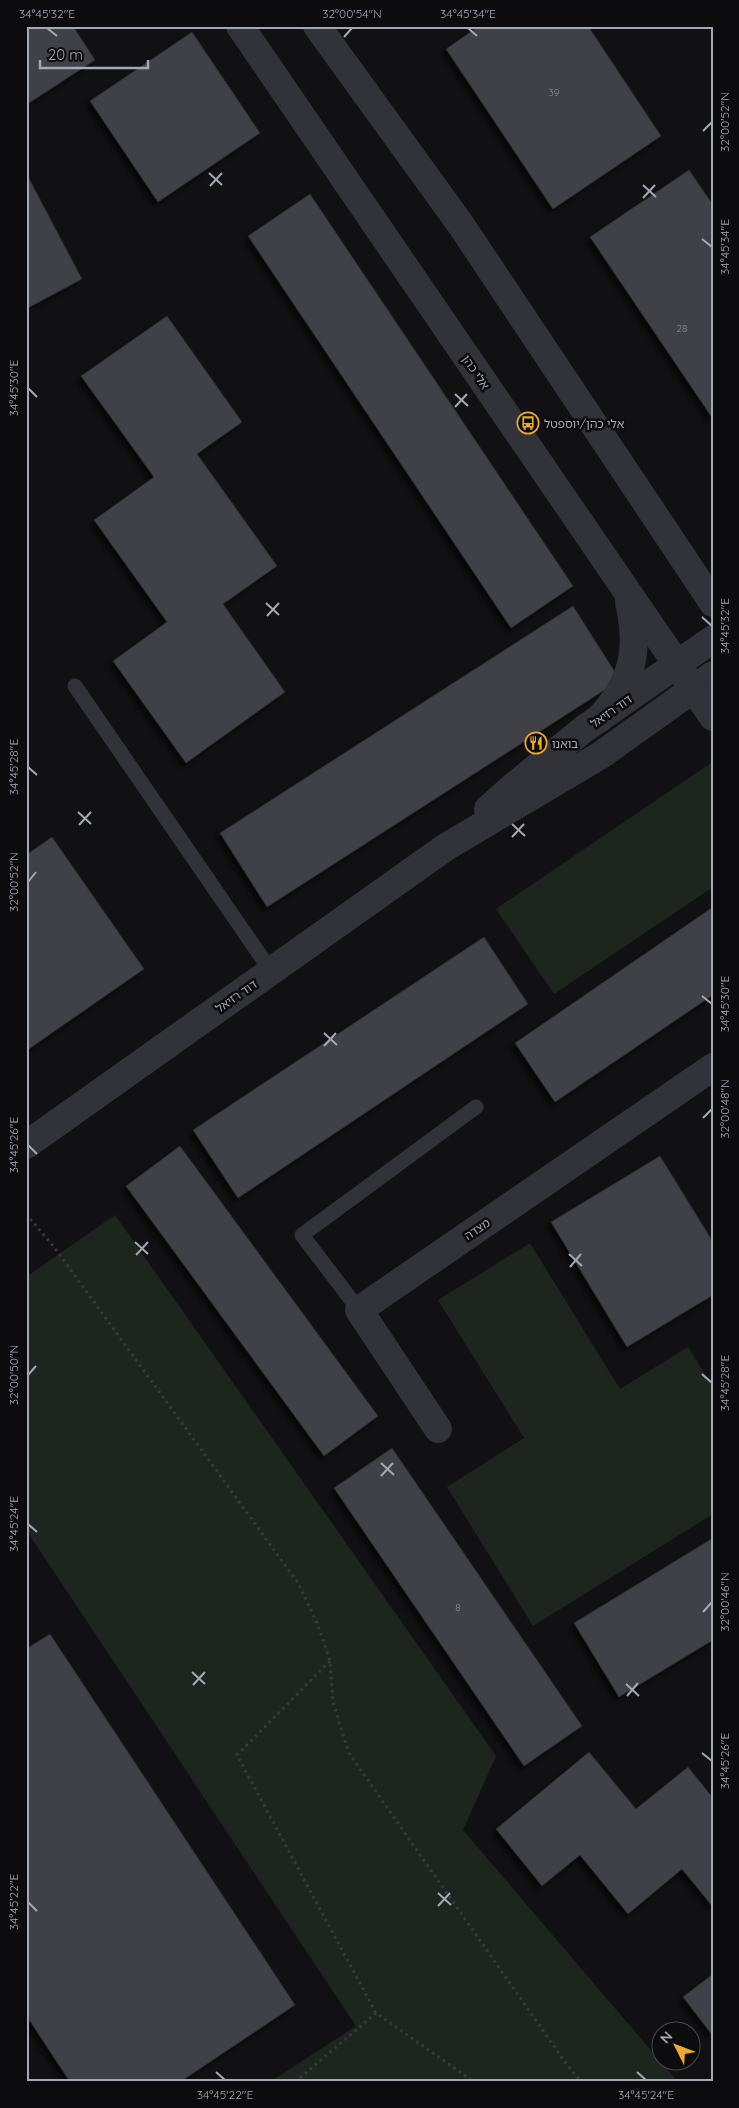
<svg xmlns="http://www.w3.org/2000/svg" width="739" height="2108" viewBox="0 0 739 2108" font-family="Quicksand,'Noto Sans Hebrew',sans-serif">
	<style>
		.green { fill: #1e251e }
		.building { fill: #404146; stroke: #2b2b2f; filter: url(#shadow) }
		.lines { fill: none; stroke-linecap: round; stroke-linejoin: round }
		.path { stroke: #393a3f; stroke-width: 3; stroke-dasharray: 2.5 4; stroke-linecap: butt }
		.service { stroke: #323338; stroke-width: 15 }
		.minor { stroke: #323338; stroke-width: 28 }
		.tertiary { stroke: #323338; stroke-width: 28 }
		.ticks { fill: none; stroke: #a3a8b3; stroke-width: 2 }
		.labels { text-anchor: middle; dominant-baseline: central; stroke-width: 5; stroke-linejoin: round; paint-order: stroke }
		.number-label { font-size: 10px; fill: #8a8e98 }
		.street-label { font-size: 12px; fill: #a3a8b3; stroke: #0c0c0e }
		.poi-label { font-size: 12px; fill: #a3a8b3; stroke: #0c0c0e; text-anchor: start }
		.neatline { fill: none; stroke: #a3a8b3; stroke-width: 2 }
		.ticks-label { font-size: 12px; text-anchor: middle; fill: #a3a8b3 }
	</style>
	<defs>
		<filter id="shadow"><feDropShadow dx="-4.5" dy="4.5" stdDeviation="2.5" flood-color="#0009"/></filter>
	</defs>
	<rect width="100%" height="100%" fill="#111113"/>
	<g class="green">
		<path d="M711,763L713,765V887L554,994L496,909Z"/>
		<path d="M115,1215L496,1756L463,1830L678,2082H270L356,2026L26,1530V1277Z"/>
		<path d="M530,1243L620,1389L688,1347L713,1387V1514L533,1626L447,1487L524,1438L438,1300Z"/>
	</g>
	<g class="building">
		<path d="M26,26H73L95,60L26,105Z"/>
		<path d="M479,26H588L661,136L553,209L446,49Z"/>
		<path d="M192,32L260,133L158,202L90,101Z"/>
		<path d="M689,170L713,205V419L590,237Z"/>
		<path d="M26,173L82,279L26,309Z"/>
		<path d="M310,194L573,586L511,628L248,236Z"/>
		<path d="M167,316L242,422L197,454L277,566L223,604L285,692L186,763L113,661L167,622L94,520L154,477L81,376Z"/>
		<path d="M573,606L620,680L267,907L220,833Z"/>
		<path d="M52,837L144,969L26,1051V855Z"/>
		<path d="M713,907V995L555,1102L515,1043Z"/>
		<path d="M484,937L528,1004L238,1198L193,1130Z"/>
		<path d="M180,1146L378,1416L324,1456L126,1186Z"/>
		<path d="M660,1156L713,1242V1295L627,1347L551,1222Z"/>
		<path d="M392,1448L582,1726L524,1766L334,1488Z"/>
		<path d="M713,1538V1640L619,1697L574,1623Z"/>
		<path d="M50,1634L295,2005L180,2082H70L26,2015V1649Z"/>
		<path d="M589,1752L636,1809L688,1767L713,1798V1907L682,1869L628,1914L580,1855L542,1886L496,1829Z"/>
		<path d="M713,1974V2036L683,1997Z"/>
	</g>
	<g class="lines">
		<g class="path">
			<path d="M26,1214L54,1247L298,1583L317,1623L330,1661L333,1702L349,1753L567,2065L582,2082"/>
			<path d="M330,1661L237,1755L376,2013L474,2082"/>
			<path d="M295,2082L376,2013"/>
		</g>
		<g class="service">
			<path d="M75,686L271,971"/>
			<path d="M359,1310L302,1235L476,1107"/>
		</g>
		<g class="minor">
			<path d="M488,809L515,785L584,729L713,639"/>
			<path d="M26,1145L446,847L601,755L713,675"/>
			<path d="M438,1429L359,1310L713,1067"/>
		</g>
		<g class="tertiary">
			<path d="M240,26L713,717"/>
			<path d="M317,26L461,225L713,603"/>
			<path d="M599,719C633,681 640,651 629,602"/>
		</g>
	</g>
	<path class="ticks" d="M47,28L57,36M468,28L477,36M344,37L352,28M703,131L712,122M209,173L222,185M643,185L656,197M210,186L222,173M643,198L655,185M702,239L712,247M28,388L37,397M455,394L468,406M455,407L467,394M266,603L279,615M267,616L279,603M702,617L712,626M28,767L37,775M78,812L91,824M512,824L525,836M79,825L91,812M512,837L524,824M28,882L36,872M702,996L712,1004M324,1033L337,1045M324,1046L336,1033M703,1118L712,1109M28,1145L37,1154M135,1242L148,1254M569,1254L582,1266M136,1255L148,1242M570,1267L581,1254M702,1374L712,1383M28,1375L36,1366M381,1463L394,1475M381,1476L393,1463M28,1524L37,1532M703,1612L712,1602M192,1672L205,1684M626,1684L639,1696M193,1685L205,1672M627,1696L638,1683M702,1753L712,1761M438,1893L451,1905M28,1902L37,1911M438,1906L450,1893M216,2072L225,2080M637,2072L646,2080"/>
	<defs>
		<g id="bus-ring" transform="scale(1.125)"><circle r="9.5" fill="#0c0c0e" stroke="#eca931" stroke-width="1.5"/><path d="M-5-6H5V4H4V6H2V4H-2V6H-4V4H-5ZM-3.5-4V0h7V-4ZM-3.5 1.2v1.5H-2V1.2ZM2 1.2v1.5H3.5V1.2Z" fill="#eca931"/></g>
		<g id="restaurant-ring" transform="scale(1.125)"><circle r="9.5" fill="#0c0c0e" stroke="#eca931" stroke-width="1.5"/><path d="M-5-6h1v4h1v-4h1v4h1v-4h1v5L-1.5 .5V6h-2V.5L-5-1ZM5-6V6H3V1.5H1.5Q1.5-4 5-6Z" fill="#eca931"/></g>
	</defs>
	<g fill-rule="evenodd">
		<use href="#bus-ring" x="528" y="423"/>
		<use href="#restaurant-ring" x="536" y="743"/>
	</g>
	<g class="labels">
		<g class="number-label">
			<text x="554" y="92">39</text>
			<text x="682" y="328">28</text>
			<text x="458" y="1607">8</text>
		</g>
		<g class="street-label">
			<text transform="translate(476 372) rotate(56)">אלי כהן</text>
			<text transform="translate(611 711) rotate(-35)">דוד רזיאל</text>
			<text transform="translate(236 996) rotate(-35)">דוד רזיאל</text>
			<text transform="translate(477 1229) rotate(-34)">מצדה</text>
		</g>
		<g class="poi-label">
			<text x="544" y="423">אלי כהן/יוספטל</text>
			<text x="552" y="743">בואנו</text>
		</g>
	</g>
	<rect width="739" height="2108" fill="none" stroke="#0c0c0e" stroke-width="55"/>
	<g transform="translate(676 2046) rotate(312)"><circle r="24" fill="#0c0c0e" stroke="#484a50"/>
	<path d="M0-4L9 19L0 12L-9 19Z" fill="#eca931"/>
	<text y="-8" font-size="14" font-weight="bold" text-anchor="middle" fill="#a3a8b3">N</text>
	</g>
	<path d="M40 60v8h108v-8" fill="none" stroke="#a3a8b3" stroke-width="2.5"/>
	<text x="48" y="60" font-size="15" fill="#a3a8b3" stroke="#0c0c0e" stroke-width="4" paint-order="stroke">20 m</text>
	<rect x="28" y="28" width="684" height="2052" class="neatline"/>
	<g class="ticks-label">
		<text x="47" y="18">34°45'32"E</text>
		<text x="352" y="18">32°00'54"N</text>
		<text x="468" y="18">34°45'34"E</text>
		<text transform="translate(725 122) rotate(-90)" y="4">32°00'52"N</text>
		<text transform="translate(725 247) rotate(-90)" y="4">34°45'34"E</text>
		<text transform="translate(14 388) rotate(-90)" y="4">34°45'30"E</text>
		<text transform="translate(725 626) rotate(-90)" y="4">34°45'32"E</text>
		<text transform="translate(14 767) rotate(-90)" y="4">34°45'28"E</text>
		<text transform="translate(14 882) rotate(-90)" y="4">32°00'52"N</text>
		<text transform="translate(725 1004) rotate(-90)" y="4">34°45'30"E</text>
		<text transform="translate(725 1109) rotate(-90)" y="4">32°00'48"N</text>
		<text transform="translate(14 1145) rotate(-90)" y="4">34°45'26"E</text>
		<text transform="translate(14 1375) rotate(-90)" y="4">32°00'50"N</text>
		<text transform="translate(725 1383) rotate(-90)" y="4">34°45'28"E</text>
		<text transform="translate(14 1524) rotate(-90)" y="4">34°45'24"E</text>
		<text transform="translate(725 1602) rotate(-90)" y="4">32°00'46"N</text>
		<text transform="translate(725 1761) rotate(-90)" y="4">34°45'26"E</text>
		<text transform="translate(14 1902) rotate(-90)" y="4">34°45'22"E</text>
		<text x="225" y="2099">34°45'22"E</text>
		<text x="646" y="2099">34°45'24"E</text>
	</g>
</svg>
